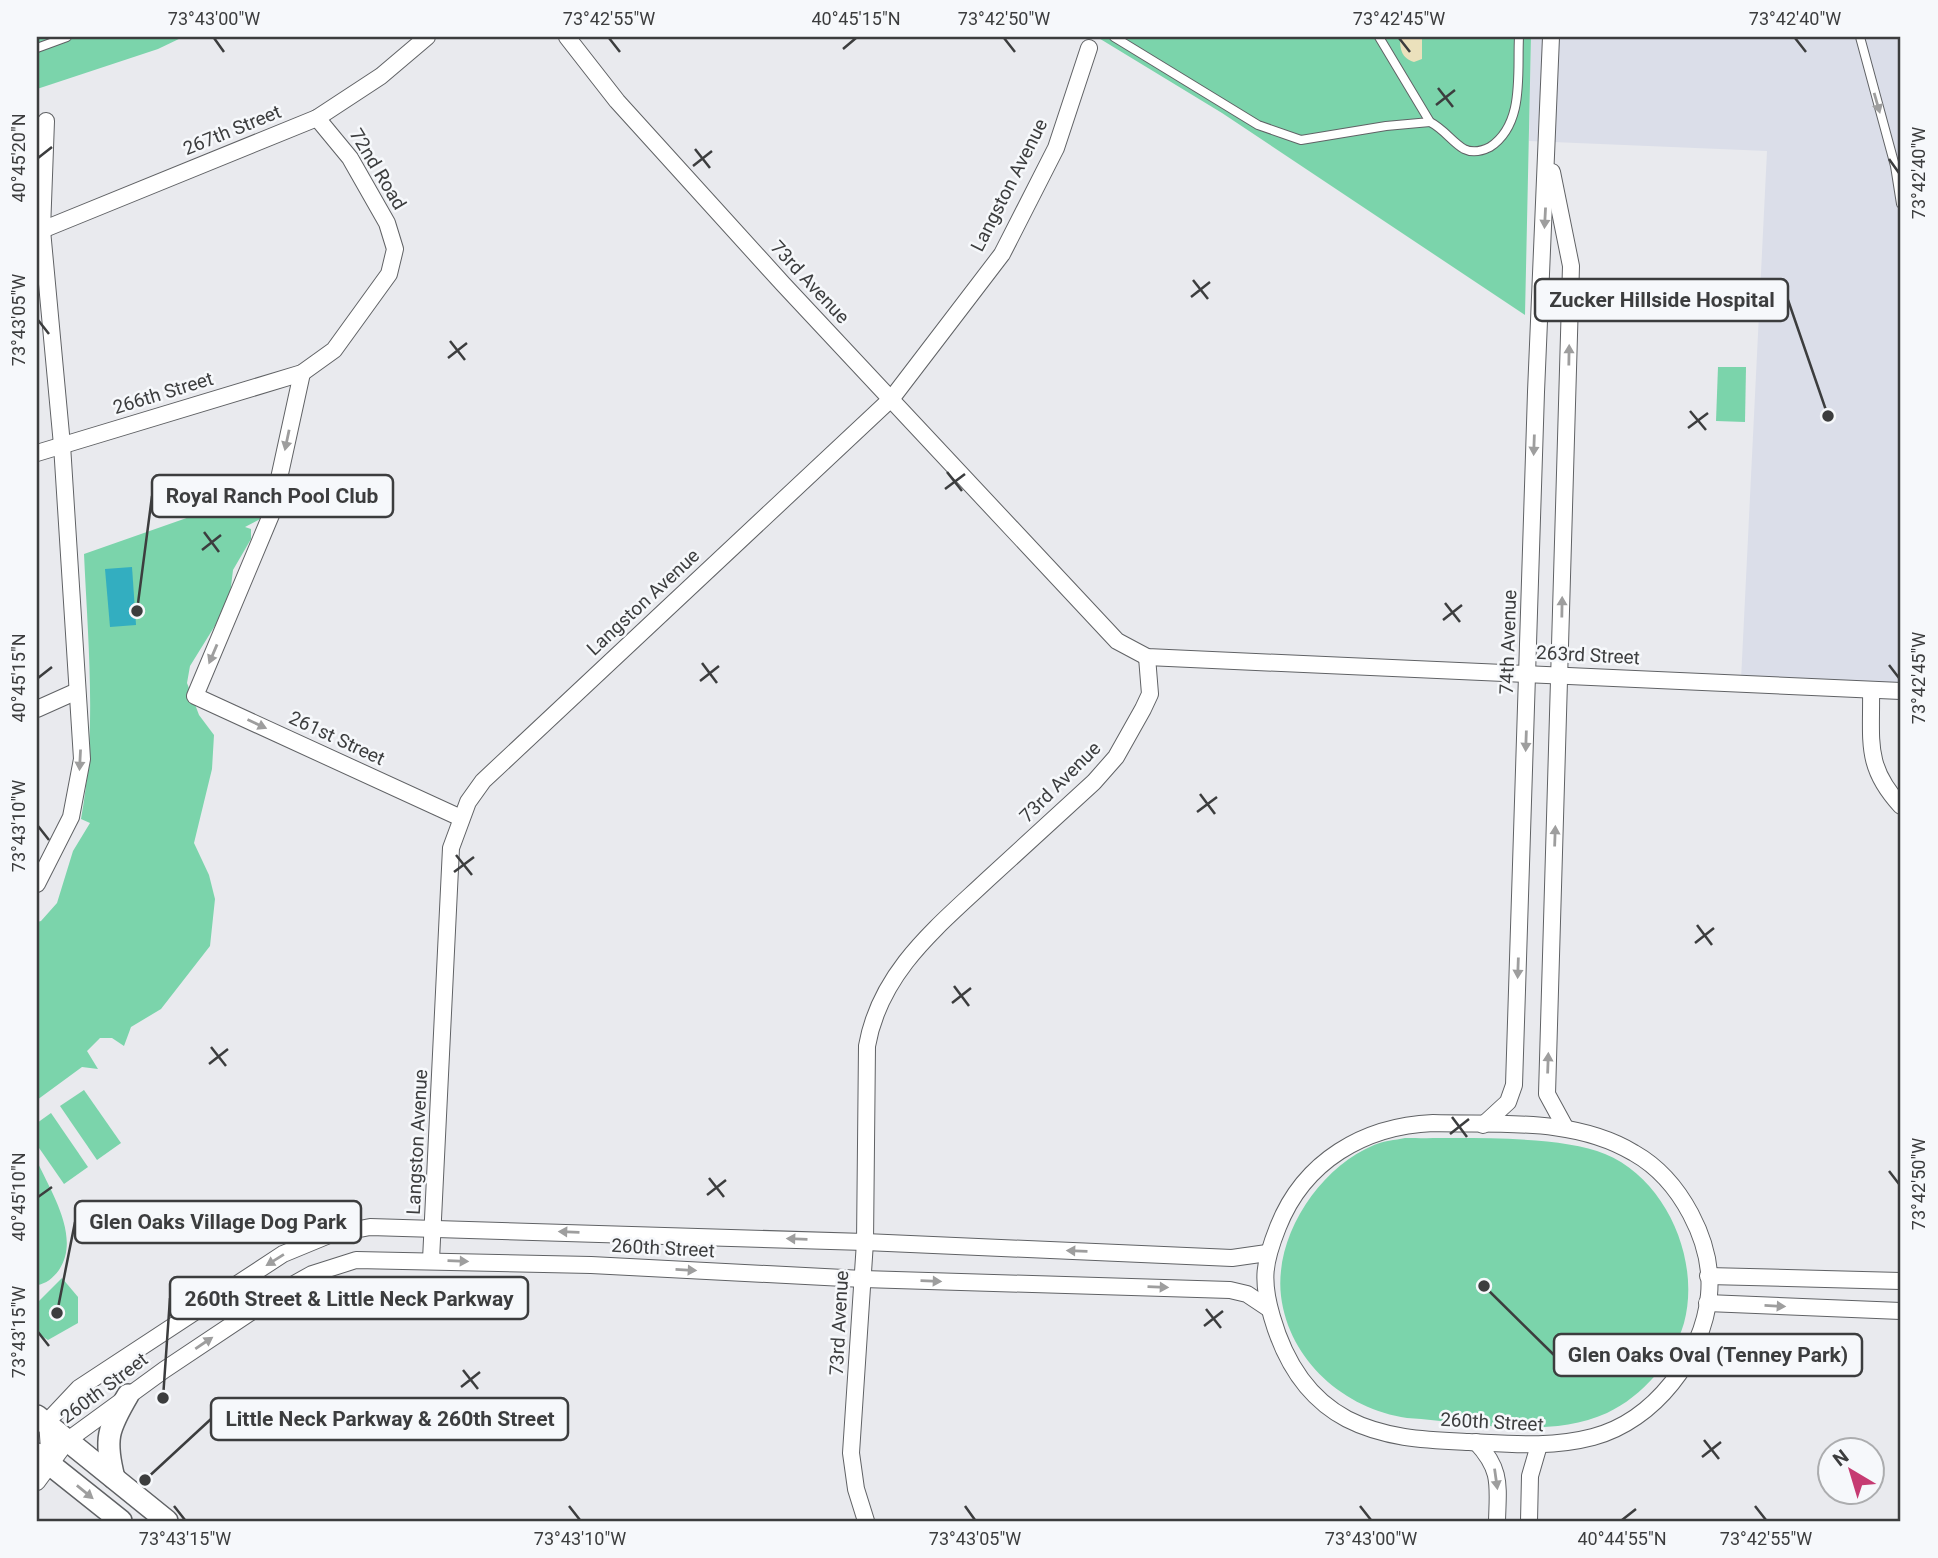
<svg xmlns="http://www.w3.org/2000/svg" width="1938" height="1558" viewBox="0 0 1938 1558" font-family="Roboto,sans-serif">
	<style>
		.built { fill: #dbdee9 }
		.green { fill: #7bd4ab }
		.sand { fill: #ebe1bc }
		.water { fill: #33aec0 }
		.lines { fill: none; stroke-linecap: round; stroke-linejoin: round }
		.lane-casing { stroke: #606265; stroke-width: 10 }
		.street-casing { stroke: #606265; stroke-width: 18 }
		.secondary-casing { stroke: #606265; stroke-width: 24 }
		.lane { stroke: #fff; stroke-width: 8 }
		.street { stroke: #fff; stroke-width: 16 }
		.secondary { stroke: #fff; stroke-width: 21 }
		.oneway { fill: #9e9e9e }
		.ticks { fill: none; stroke: #3c3d3e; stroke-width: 2.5 }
		.labels { text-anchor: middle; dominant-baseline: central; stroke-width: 5; stroke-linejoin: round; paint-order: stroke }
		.street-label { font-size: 19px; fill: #3c3d3e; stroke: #f6f8fb }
		.leader { fill: none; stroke: #3c3d3e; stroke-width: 2.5 }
		.callout-dot { fill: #3c3d3e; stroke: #f6f8fb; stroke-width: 2.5 }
		.callout { fill: #f6f8fb; stroke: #3c3d3e; stroke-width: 2.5 }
		.callout-label { font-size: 21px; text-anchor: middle; font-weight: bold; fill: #3c3d3e }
		.neatline { fill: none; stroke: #3c3d3e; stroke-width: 2.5 }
		.ticks-label { font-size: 18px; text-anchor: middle; fill: #3c3d3e }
	</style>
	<rect width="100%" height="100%" fill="#e9eaee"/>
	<path class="built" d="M1531,37H1901V688L1741,680L1767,151L1529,141Z"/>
	<g class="green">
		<path d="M37,37H183L158,49L37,89Z"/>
		<path d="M1097,37H1531L1525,315L1222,113Z"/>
		<path d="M1718,367H1746L1745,422L1716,421Z"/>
		<path d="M275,487L270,514L245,527L251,529V539L233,570L229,603L190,666L187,683L199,715L214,735L212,769L194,843L209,875L215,899L210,946L161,1009L131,1027L124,1046L112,1038H100L87,1051L98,1069L82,1067L37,1100V922L41,921L57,903L73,851L90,823L81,819C97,733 88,642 84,554Z"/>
		<path d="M84,1090L121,1143L97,1160L60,1106Z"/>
		<path d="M51,1113L88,1167L64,1184L37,1145V1123Z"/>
		<path d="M1405,1138C1459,1139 1558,1134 1605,1154C1666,1179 1701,1260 1684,1323C1673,1361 1643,1396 1607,1413C1547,1440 1470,1422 1407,1418C1345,1409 1289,1361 1281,1296C1274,1236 1319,1168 1374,1145C1383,1141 1395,1140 1405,1138Z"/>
		<path d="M37,1161C51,1192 81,1237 59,1270C53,1278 46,1284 37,1285Z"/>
		<path d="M62,1278L78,1297V1323L48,1340L37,1333V1303Z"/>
	</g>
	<path class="sand" d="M1400,37H1422V59L1414,62C1401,58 1400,49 1400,37Z"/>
	<path class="water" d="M132,567L136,625L110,627L105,569Z"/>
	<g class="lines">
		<g class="lane-casing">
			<g id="lane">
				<path d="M1114,37L1258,125L1301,140L1386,126L1430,122L1379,37"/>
				<path d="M1860,37L1895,166L1901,204"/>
				<path d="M37,48L67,37"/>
				<path d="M1430,122C1444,129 1452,142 1464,149C1472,153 1482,151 1490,147C1525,124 1517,73 1519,37"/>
			</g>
		</g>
		<g class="street-casing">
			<g id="street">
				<path d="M567,37L617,101L783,284L1117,641L1147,657L1901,691"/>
				<path d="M1552,172L1571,266L1547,1094L1565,1127"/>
				<path d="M37,232L317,118L381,76L427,37"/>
				<path d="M302,373L271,515L195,696L461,818"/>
				<path d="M37,453L302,373L334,350L389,274L395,249L387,223L350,158L317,118"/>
				<path d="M1871,690C1872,741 1864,766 1901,806"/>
				<path d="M37,709L75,692"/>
				<path d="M37,884L71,817L82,759L62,445L42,230L46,121"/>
				<path d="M1433,1123C1501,1125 1574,1117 1634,1153C1680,1179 1714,1242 1709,1295C1703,1357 1654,1421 1593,1437C1551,1448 1511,1444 1469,1442C1427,1440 1386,1439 1347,1419C1307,1398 1284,1359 1272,1317C1261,1280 1264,1262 1278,1227C1304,1161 1364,1126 1433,1123Z"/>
				<path d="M1483,1125L1508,1102L1514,1085L1536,392L1551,37"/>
				<path d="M431,1260L451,848L468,802L483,781L892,398L1002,254L1056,148L1089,48"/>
				<path d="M1708,1276L1901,1281"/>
				<path d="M1707,1303L1901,1311"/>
				<path d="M1476,1442C1502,1470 1498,1485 1497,1521"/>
				<path d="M50,1463L47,1422L79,1388L283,1254L329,1235L370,1227L865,1242L1232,1258L1267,1253"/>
				<path d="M37,1482L68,1440L164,1370L287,1288L312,1274L356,1260L591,1265L863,1279L1230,1290L1247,1294L1268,1308"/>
				<path d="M866,1521L856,1489L851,1453L865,1242L867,1046C880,972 936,928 987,880C1022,848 1058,815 1094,782L1116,757L1143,709L1150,694L1147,657"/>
				<path d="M1529,1521L1530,1476L1539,1445"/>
			</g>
		</g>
		<g class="secondary-casing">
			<g id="secondary">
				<path d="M37,1416L167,1521"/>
				<path d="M37,1454L121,1521"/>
				<path d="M114,1478C104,1439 108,1429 128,1395"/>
			</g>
		</g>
		<use href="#lane" class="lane"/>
		<use href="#street" class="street"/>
		<use href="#secondary" class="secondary"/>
	</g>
	<defs><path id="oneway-solid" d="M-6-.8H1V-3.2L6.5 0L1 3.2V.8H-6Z" transform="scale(1.75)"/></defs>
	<g class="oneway">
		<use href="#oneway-solid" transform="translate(1877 103) rotate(74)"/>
		<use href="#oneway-solid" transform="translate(1545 218) rotate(93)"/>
		<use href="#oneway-solid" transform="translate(1569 355) rotate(-89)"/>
		<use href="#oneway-solid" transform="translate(287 440) rotate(102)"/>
		<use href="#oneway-solid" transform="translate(1534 445) rotate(92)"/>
		<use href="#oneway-solid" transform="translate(1562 607) rotate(-89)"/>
		<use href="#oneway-solid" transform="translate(213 654) rotate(113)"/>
		<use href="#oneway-solid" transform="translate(257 724) rotate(25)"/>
		<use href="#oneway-solid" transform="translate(1526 741) rotate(92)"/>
		<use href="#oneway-solid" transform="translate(80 760) rotate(93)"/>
		<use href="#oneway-solid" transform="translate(1555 836) rotate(-88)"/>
		<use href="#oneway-solid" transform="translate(1518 968) rotate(92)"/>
		<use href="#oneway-solid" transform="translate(1548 1063) rotate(-88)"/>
		<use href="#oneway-solid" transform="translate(569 1232) rotate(-178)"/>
		<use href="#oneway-solid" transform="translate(797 1239) rotate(-178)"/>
		<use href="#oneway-solid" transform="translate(1077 1251) rotate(-178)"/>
		<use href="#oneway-solid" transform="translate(275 1260) rotate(148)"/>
		<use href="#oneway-solid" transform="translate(458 1261) rotate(2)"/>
		<use href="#oneway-solid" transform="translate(686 1270) rotate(3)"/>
		<use href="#oneway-solid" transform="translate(931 1281) rotate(2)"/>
		<use href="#oneway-solid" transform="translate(1158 1287) rotate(2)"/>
		<use href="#oneway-solid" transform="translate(1775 1306) rotate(3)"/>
		<use href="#oneway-solid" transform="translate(204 1343) rotate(-34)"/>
		<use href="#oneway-solid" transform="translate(1496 1479) rotate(82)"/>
		<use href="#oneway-solid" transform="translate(85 1492) rotate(39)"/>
	</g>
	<path class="ticks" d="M214,38L224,52M609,38L620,52M1004,38L1015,52M1399,38L1410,52M1795,38L1806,52M843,49L856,38M1438,88L1453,107M1436,105L1455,90M695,149L710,168M38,158L52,147M1889,159L1899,173M693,166L712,151M1193,280L1208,299M1191,297L1210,282M38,320L49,334M450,341L465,360M448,358L467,343M1690,411L1706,430M1688,428L1708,413M947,472L962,491M945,489L965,474M204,532L219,552M202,550L221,535M1445,603L1460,622M1443,620L1462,605M702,663L717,683M1889,665L1899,678M38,678L52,667M700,681L719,666M1200,794L1215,814M1197,812L1217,797M38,826L49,840M456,855L472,875M454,872L474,857M1697,925L1712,945M1695,943L1714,928M954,986L969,1006M952,1003L971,988M211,1047L226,1066M209,1064L228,1049M1452,1117L1467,1137M1450,1134L1469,1119M1889,1171L1899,1184M709,1178L724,1197M707,1195L726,1180M38,1197L52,1187M1206,1309L1221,1328M1204,1326L1223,1311M38,1332L49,1346M463,1370L478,1389M461,1387L480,1372M1704,1440L1719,1459M1702,1457L1721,1442M174,1506L185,1520M569,1506L580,1520M965,1506L975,1520M1360,1506L1371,1520M1755,1506L1766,1520M1622,1520L1636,1509"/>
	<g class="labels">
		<g class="street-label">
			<text transform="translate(232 130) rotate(-22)">267th Street</text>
			<text transform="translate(378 169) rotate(59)">72nd Road</text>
			<text transform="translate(1009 185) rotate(-63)">Langston Avenue</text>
			<text transform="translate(810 282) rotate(47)">73rd Avenue</text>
			<text transform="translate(163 393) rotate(-17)">266th Street</text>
			<text transform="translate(643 602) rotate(-43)">Langston Avenue</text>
			<text transform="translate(1508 642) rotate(-88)">74th Avenue</text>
			<text transform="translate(1588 655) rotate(3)">263rd Street</text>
			<text transform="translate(337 738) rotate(25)">261st Street</text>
			<text transform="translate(1060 782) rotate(-45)">73rd Avenue</text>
			<text transform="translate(417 1142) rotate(-87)">Langston Avenue</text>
			<text transform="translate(663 1248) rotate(3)">260th Street</text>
			<text transform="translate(839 1323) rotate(-87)">73rd Avenue</text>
			<text transform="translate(104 1388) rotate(-37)">260th Street</text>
			<text transform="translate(1492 1422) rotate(3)">260th Street</text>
		</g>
	</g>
	<path class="leader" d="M1828 416L1788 300M137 611L152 496M57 1313L75 1222M163 1398L170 1298M1484 1286L1554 1355M145 1480L211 1419"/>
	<g class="callout-dot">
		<circle cx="1828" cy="416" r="7"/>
		<circle cx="137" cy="611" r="7"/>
		<circle cx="57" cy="1313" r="7"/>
		<circle cx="163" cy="1398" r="7"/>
		<circle cx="1484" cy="1286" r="7"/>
		<circle cx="145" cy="1480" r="7"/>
	</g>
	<g class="callout">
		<rect x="1535" y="279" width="253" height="42" rx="7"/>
		<rect x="152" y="475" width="241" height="42" rx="7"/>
		<rect x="75" y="1201" width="286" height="42" rx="7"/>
		<rect x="170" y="1277" width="358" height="42" rx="7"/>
		<rect x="1554" y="1334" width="308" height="42" rx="7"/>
		<rect x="211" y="1398" width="357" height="42" rx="7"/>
	</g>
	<g class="callout-label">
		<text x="1662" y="307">Zucker Hillside Hospital</text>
		<text x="272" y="503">Royal Ranch Pool Club</text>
		<text x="218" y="1229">Glen Oaks Village Dog Park</text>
		<text x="349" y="1306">260th Street &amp; Little Neck Parkway</text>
		<text x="1708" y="1362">Glen Oaks Oval (Tenney Park)</text>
		<text x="390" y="1426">Little Neck Parkway &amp; 260th Street</text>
	</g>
	<rect width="1938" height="1558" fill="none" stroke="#f6f8fb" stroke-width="77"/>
	<g transform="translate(1851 1471) rotate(322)"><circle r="33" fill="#f6f8fb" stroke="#acadaf" stroke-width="2"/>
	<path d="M0-5L12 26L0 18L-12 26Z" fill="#c63b72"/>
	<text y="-10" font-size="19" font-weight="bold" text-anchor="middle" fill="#3c3d3e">N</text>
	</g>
	<rect x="38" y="38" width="1861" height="1482" class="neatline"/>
	<g class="ticks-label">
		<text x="214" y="25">73°43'00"W</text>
		<text x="609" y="25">73°42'55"W</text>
		<text x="856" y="25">40°45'15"N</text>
		<text x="1004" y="25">73°42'50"W</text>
		<text x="1399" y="25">73°42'45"W</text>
		<text x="1795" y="25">73°42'40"W</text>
		<text transform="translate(19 158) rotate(-90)" y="6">40°45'20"N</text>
		<text transform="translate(1919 173) rotate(-90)" y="6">73°42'40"W</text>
		<text transform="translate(19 320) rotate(-90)" y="6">73°43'05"W</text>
		<text transform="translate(19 678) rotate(-90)" y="6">40°45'15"N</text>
		<text transform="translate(1919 678) rotate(-90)" y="6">73°42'45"W</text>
		<text transform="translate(19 826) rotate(-90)" y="6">73°43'10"W</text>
		<text transform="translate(1919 1184) rotate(-90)" y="6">73°42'50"W</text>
		<text transform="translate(19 1197) rotate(-90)" y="6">40°45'10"N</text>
		<text transform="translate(19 1332) rotate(-90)" y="6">73°43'15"W</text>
		<text x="185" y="1545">73°43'15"W</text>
		<text x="580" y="1545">73°43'10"W</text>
		<text x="975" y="1545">73°43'05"W</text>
		<text x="1371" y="1545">73°43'00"W</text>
		<text x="1622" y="1545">40°44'55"N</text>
		<text x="1766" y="1545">73°42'55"W</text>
	</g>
</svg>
